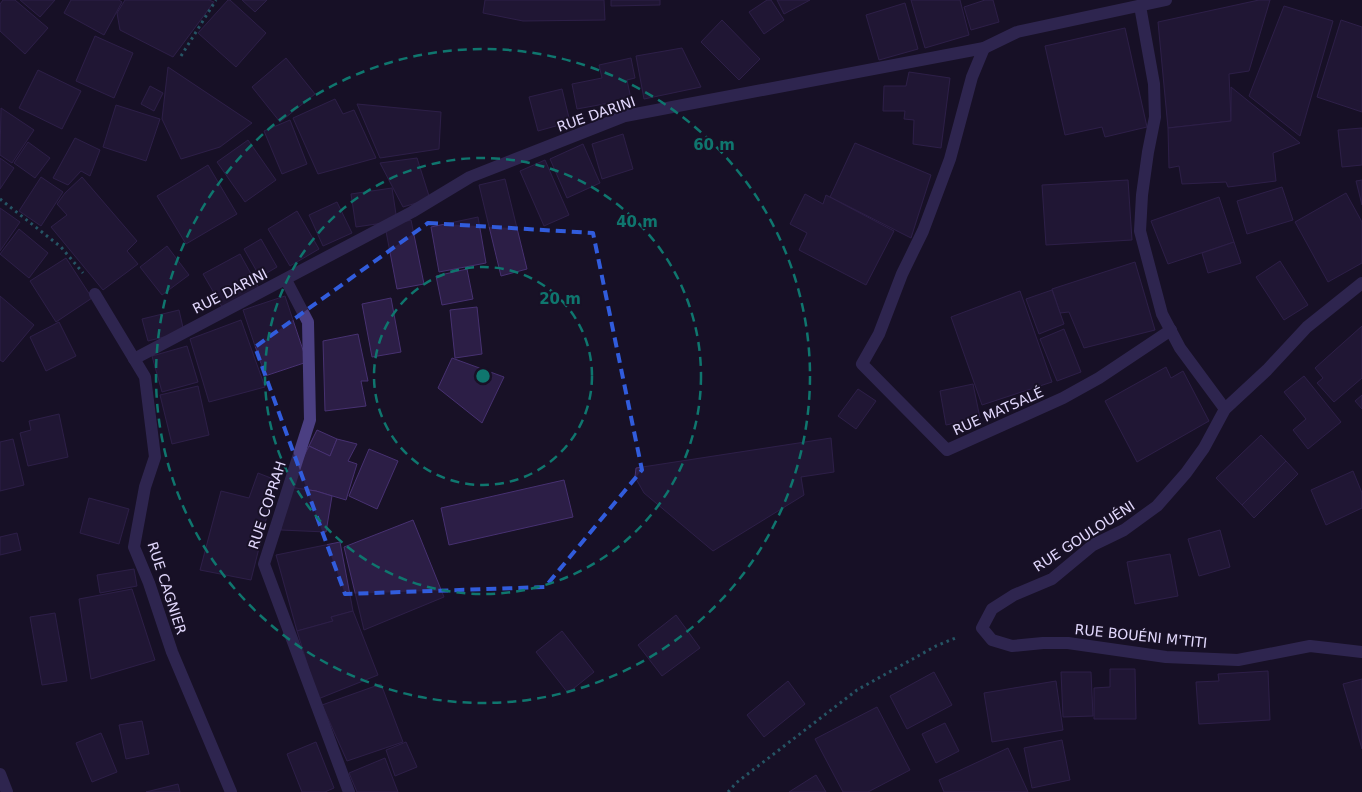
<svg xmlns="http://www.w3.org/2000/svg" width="1362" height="792" viewBox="0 0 1362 792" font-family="'DejaVu Sans',sans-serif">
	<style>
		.building { fill: #2c1e46; stroke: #473171 }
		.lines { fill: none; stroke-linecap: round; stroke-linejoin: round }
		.path { stroke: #37a8b2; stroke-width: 3; stroke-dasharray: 2.5 4; stroke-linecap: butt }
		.service { stroke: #4b3f82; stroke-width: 12 }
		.minor { stroke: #4b3f82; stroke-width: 12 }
		.marked { fill: none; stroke: #315cdc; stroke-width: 4; stroke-dasharray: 10 6; stroke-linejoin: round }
		.ring { fill: none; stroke: #0f766e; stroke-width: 2.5; stroke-dasharray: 9 6 }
		.labels { text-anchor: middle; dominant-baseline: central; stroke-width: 4; stroke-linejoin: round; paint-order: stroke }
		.street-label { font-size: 14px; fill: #e2d8fd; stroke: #181126 }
		.centre { fill: #0f766e; stroke: #181126; stroke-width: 2.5 }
		.ring-label { font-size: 15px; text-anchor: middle; font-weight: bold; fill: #0f766e; stroke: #181126; stroke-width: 4; stroke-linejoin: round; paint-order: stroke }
	</style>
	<rect width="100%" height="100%" fill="#181126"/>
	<g class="building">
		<path d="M3,0H15L48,28L25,54L0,31V4Z"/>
		<path d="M20,0H55L40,17Z"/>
		<path d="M71,0H119L122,2L104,35L64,13Z"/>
		<path d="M125,0H209L214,2L173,57L120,30L117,13Z"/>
		<path d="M228,0H230L266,33L236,67L198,33Z"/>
		<path d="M242,0H267L255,12Z"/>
		<path d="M485,0H604L605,20L523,21L483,13Z"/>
		<path d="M611,0H660V5L611,6Z"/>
		<path d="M767,0H771L784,20L764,34L749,12Z"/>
		<path d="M777,0H810L784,14Z"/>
		<path d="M911,0H960L969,35L925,48Z"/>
		<path d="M985,0H993L999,22L971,30L964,7Z"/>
		<path d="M1259,0H1270L1249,71L1229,74L1231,121L1168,128L1158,22Z"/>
		<path d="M905,3L918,49L879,60L866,15Z"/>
		<path d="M1284,6L1333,21L1300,136L1249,96Z"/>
		<path d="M722,20L760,59L739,80L701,42Z"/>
		<path d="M1341,20L1362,27V112L1317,97Z"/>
		<path d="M1125,28L1147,127L1105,137L1102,127L1065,135L1045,46Z"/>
		<path d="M95,36L133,53L114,98L76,81Z"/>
		<path d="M682,48L701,87L644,99L636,56Z"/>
		<path d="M286,58L315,94L280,122L252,87Z"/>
		<path d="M631,58L635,78L627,80L631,99L577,109L572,84L602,78L599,65Z"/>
		<path d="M168,67L252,123L220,147L181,159L162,119Z"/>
		<path d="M38,70L81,91L62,129L19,108Z"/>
		<path d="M909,72L950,78L941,148L913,144L914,120L904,119L905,111H883L884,86H906Z"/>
		<path d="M150,86L163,93L154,111L141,104Z"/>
		<path d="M1231,87L1300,143L1273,153L1276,181L1228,187L1226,182L1182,184L1179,166L1169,168L1168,128L1231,121Z"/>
		<path d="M562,89L570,122L538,131L529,97Z"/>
		<path d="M335,99L343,114L354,110L376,158L318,174L293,118Z"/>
		<path d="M357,104L441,112L439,149L380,158Z"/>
		<path d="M116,105L160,119L146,161L103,147Z"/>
		<path d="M1,108L34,130L12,163L0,155Z"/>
		<path d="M290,120L307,164L282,174L264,131Z"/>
		<path d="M1362,128V165L1342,167L1338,130Z"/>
		<path d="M623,134L633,169L602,179L592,144Z"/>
		<path d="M75,138L100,150L90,176L81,171L68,185L53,178Z"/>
		<path d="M248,140L276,180L245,202L217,162Z"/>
		<path d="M28,142L50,158L35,178L14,163Z"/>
		<path d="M855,143L931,175L911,238L830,197Z"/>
		<path d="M583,144L600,183L567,198L550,159Z"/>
		<path d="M0,158L14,168L0,189Z"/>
		<path d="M417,158L430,199L403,207L380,163Z"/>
		<path d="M545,160L569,215L544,226L520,171Z"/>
		<path d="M208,165L237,214L186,244L157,196Z"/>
		<path d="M41,177L63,192L41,226L19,211Z"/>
		<path d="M82,177L137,241L127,251L138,264L103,290L51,227L67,215L57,204L65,193Z"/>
		<path d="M505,179L527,269L501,276L479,185Z"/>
		<path d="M1128,180L1132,240L1046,245L1042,185Z"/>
		<path d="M1362,180V205L1356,181Z"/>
		<path d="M1282,187L1293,220L1247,234L1237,201Z"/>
		<path d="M392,188L397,221L356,227L351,194Z"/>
		<path d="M1346,193L1362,222V263L1328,282L1295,222Z"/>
		<path d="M805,194L823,204L826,195L894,231L866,285L799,250L807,233L790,224Z"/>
		<path d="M1219,197L1234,242L1168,264L1151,221Z"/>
		<path d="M337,202L352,233L323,246L309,215Z"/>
		<path d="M0,208L20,222L0,251Z"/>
		<path d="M297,211L319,249L290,266L268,229Z"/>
		<path d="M478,217L486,263L439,272L431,227Z"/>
		<path d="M411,220L424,284L397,289L385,226Z"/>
		<path d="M19,229L48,253L29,278L0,254Z"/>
		<path d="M261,239L277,267L260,277L244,249Z"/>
		<path d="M1234,242L1241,263L1208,273L1202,253Z"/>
		<path d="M167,246L189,275L162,295L140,267Z"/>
		<path d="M240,254L261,292L225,312L203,274Z"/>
		<path d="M66,258L92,298L56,322L30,281Z"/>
		<path d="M1280,261L1308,305L1284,320L1256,277Z"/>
		<path d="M1135,262L1155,330L1084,348L1069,312L1060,313L1052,289Z"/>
		<path d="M467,269L473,299L442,305L436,276Z"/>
		<path d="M1052,290L1064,324L1039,334L1026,299Z"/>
		<path d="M1020,291L1052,382L982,405L951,317Z"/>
		<path d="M0,296L34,325L3,362L0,360Z"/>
		<path d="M285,296L307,362L265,376L243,310Z"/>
		<path d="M391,298L401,352L372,357L362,304Z"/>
		<path d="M477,307L482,354L455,358L450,310Z"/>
		<path d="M179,310L184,332L148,341L142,319Z"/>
		<path d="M241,320L265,387L209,402L190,339Z"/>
		<path d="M59,322L76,356L46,371L30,337Z"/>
		<path d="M1362,326V378L1334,402L1317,383L1323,378L1315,368Z"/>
		<path d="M1064,329L1081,372L1057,381L1040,339Z"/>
		<path d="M358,334L368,381H361L366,406L325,411L323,341Z"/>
		<path d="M187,346L198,382L162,392L152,356Z"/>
		<path d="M452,358L504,377L482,423L438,388Z"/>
		<path d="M1166,367L1171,378L1183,371L1209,421L1137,462L1105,401Z"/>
		<path d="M1304,376L1341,422L1308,449L1293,430L1306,419L1284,392Z"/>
		<path d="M973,384L980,418L946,425L940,391Z"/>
		<path d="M198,386L209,435L172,444L160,395Z"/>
		<path d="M858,389L876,401L856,429L838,416Z"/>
		<path d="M1362,395V409L1355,401Z"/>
		<path d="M59,414L68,457L28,466L20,433L31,430L29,421Z"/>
		<path d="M317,430L337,439L330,456L309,446Z"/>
		<path d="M1261,435L1286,461L1242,505L1216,478Z"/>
		<path d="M831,438L834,472L801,477L804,495L713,551L644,493L635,477L636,468Z"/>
		<path d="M13,439L24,485L0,491V442Z"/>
		<path d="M337,439L357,444L348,461L357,464L346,500L316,491L288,487L309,446L330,456Z"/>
		<path d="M369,449L398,461L377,509L349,496Z"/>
		<path d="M1286,461L1298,474L1254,518L1242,505Z"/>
		<path d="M1353,471L1362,493V508L1326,525L1311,490Z"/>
		<path d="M258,473L276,480L251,580L200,570L221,491L249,498Z"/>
		<path d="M564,480L573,517L449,545L441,508Z"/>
		<path d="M288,487L316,491L332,496L326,532L281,530Z"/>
		<path d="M89,498L129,509L119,544L80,533Z"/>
		<path d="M413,520L444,597L364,630L344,547Z"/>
		<path d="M1220,530L1230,567L1199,576L1188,539Z"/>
		<path d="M17,533L21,550L0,555V537Z"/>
		<path d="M340,542L353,611L331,617L333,621L297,631L276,555Z"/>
		<path d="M1170,554L1178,596L1135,604L1127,562Z"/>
		<path d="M134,569L137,586L100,593L97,575Z"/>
		<path d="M132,589L155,660L91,679L79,599Z"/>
		<path d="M353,611L378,675L318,699L297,631L333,621L331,617Z"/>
		<path d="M55,613L67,681L42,685L30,617Z"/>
		<path d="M676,615L700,648L662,676L638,645Z"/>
		<path d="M562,631L594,672L568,693L536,652Z"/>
		<path d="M1110,669H1135L1136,719H1094V688L1110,687Z"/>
		<path d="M1268,671L1270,720L1199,724L1196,682L1219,681L1218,674Z"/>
		<path d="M934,672L952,705L907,729L890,696Z"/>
		<path d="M1061,672H1091L1093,716L1063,717Z"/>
		<path d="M1362,679V749L1343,684Z"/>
		<path d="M788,681L805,704L764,737L747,715Z"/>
		<path d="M1056,681L1063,730L992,742L984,693Z"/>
		<path d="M381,684L403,742L347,761L322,705Z"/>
		<path d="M877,707L910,770L868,792H843L815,739Z"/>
		<path d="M142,721L149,754L126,759L119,725Z"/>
		<path d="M945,723L959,751L936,763L922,734Z"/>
		<path d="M101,733L117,772L92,782L76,743Z"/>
		<path d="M1062,740L1070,780L1032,788L1024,748Z"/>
		<path d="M316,742L334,788L325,792H302L287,754Z"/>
		<path d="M406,742L417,767L395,776L386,750Z"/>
		<path d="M1008,748L1028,792H944L939,780Z"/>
		<path d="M385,758L398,792H357L349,773Z"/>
		<path d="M816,775L826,792H789Z"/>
		<path d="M178,784L180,792H146Z"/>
	</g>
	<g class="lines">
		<g class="path">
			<path d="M181,56L216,0"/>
			<path d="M0,199L61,247L83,273"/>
			<path d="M728,792L736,783L857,690L936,646L958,637"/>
		</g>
		<g class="service">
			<path d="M1140,6L1154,84L1155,117L1148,152L1142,195L1140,231L1162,314L1180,348L1225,409"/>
			<path d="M984,48L972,77L950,159L923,231L902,274L879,334L862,364L947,450L1063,398L1099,378L1171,330"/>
			<path d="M286,280L308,322L310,420L264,564L349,792"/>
			<path d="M1362,283L1307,327L1267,370L1225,409L1204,448L1186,473L1157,506L1124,530L1093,545L1052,579L1014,595L992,609L982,628L992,640L1012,646L1043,643H1068L1166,657L1238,660L1310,646L1362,652"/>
			<path d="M134,359L412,212L470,177L625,116L984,48L1017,32L1166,0"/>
			<path d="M0,774L7,792"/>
		</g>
		<path class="minor" d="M95,294L145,377L155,457L145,487L134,547L149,583L172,652L231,792"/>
	</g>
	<path d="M0 0H1362V792H0ZM428,223L593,233L642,470L545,587L345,594L255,347Z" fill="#181126" fill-opacity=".55" fill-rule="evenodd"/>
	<path class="marked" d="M428,223L593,233L642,470L545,587L345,594L255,347Z"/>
	<g class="ring">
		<circle cx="483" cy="376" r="109"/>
		<circle cx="483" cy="376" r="218"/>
		<circle cx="483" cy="376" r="327"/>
	</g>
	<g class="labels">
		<g class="street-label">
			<text transform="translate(596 114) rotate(-19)">RUE DARINI</text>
			<text transform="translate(230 291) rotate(-27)">RUE DARINI</text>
			<text transform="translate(998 411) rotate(-24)">RUE MATSALÉ</text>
			<text transform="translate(267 505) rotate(-72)">RUE COPRAH</text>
			<text transform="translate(1084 536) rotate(-33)">RUE GOULOUÉNI</text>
			<text transform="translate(167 588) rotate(72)">RUE CAGNIER</text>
			<text transform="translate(1141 636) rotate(6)">RUE BOUÉNI M'TITI</text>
		</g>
	</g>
	<circle cx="483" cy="376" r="8" class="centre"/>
	<g class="ring-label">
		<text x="714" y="150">60 m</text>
		<text x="637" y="227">40 m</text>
		<text x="560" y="304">20 m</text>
	</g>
</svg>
